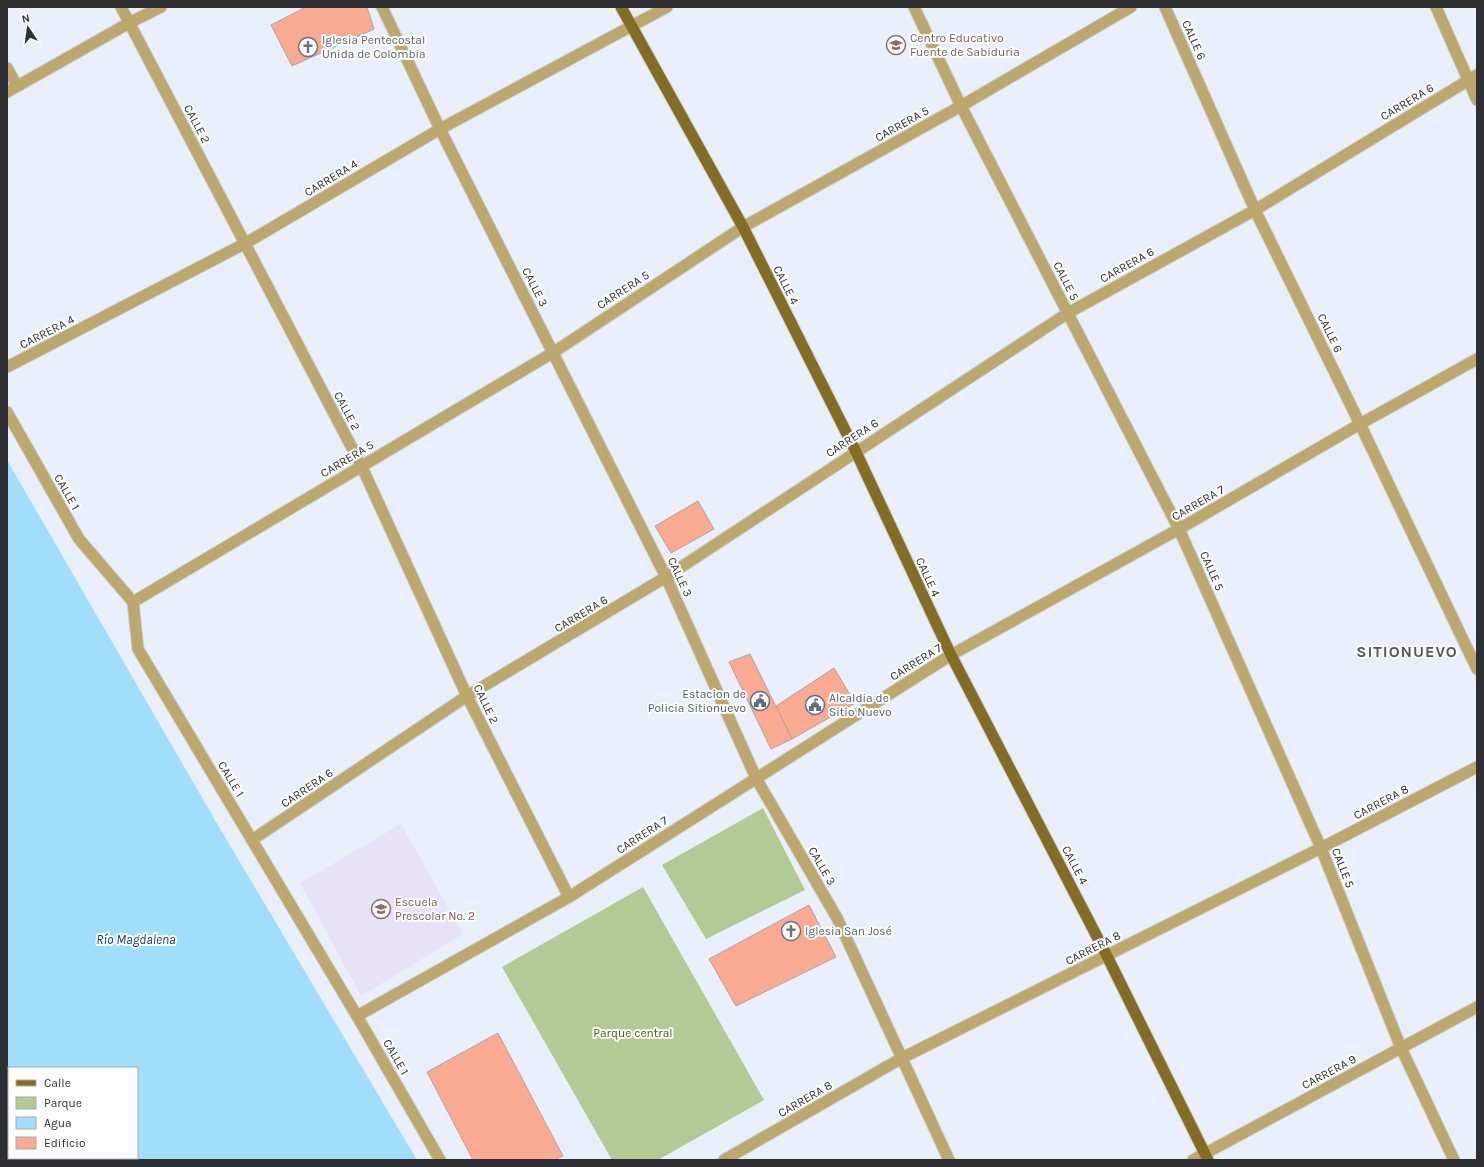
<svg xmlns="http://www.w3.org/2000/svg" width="1484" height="1167" viewBox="0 0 1484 1167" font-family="Karla,sans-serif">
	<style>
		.education { fill: #e7e2f8 }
		.green { fill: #b4c993 }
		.water { fill: #a0defc; fill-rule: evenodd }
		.building { fill: #f9aa90; stroke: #b1a4a0 }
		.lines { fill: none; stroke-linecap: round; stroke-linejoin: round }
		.minor-casing { stroke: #c8cdd7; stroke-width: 13 }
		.primary-casing { stroke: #c8cdd7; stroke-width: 13 }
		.minor { stroke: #bea76b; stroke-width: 11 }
		.primary { stroke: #846c23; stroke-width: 11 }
		.labels { text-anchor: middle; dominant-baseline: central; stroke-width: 4; stroke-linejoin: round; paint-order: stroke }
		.education-label { font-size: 12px; fill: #785e54; stroke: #fdfdfd; text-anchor: start }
		.worship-label { font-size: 12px; fill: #5b616d; stroke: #fdfdfd; text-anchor: start }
		.street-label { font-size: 12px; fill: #2d2f33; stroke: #fdfdfd }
		.service-label { font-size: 12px; fill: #4e5e75; stroke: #fdfdfd; text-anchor: end }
		.park-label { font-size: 12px; fill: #465b1a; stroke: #fdfdfd }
		.water-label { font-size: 13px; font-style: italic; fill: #0a3e52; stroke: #fdfdfd }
		.district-label { font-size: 16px; font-weight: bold; letter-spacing: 1px; fill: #515760; stroke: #fdfdfd }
	</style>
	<rect width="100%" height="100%" fill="#eaf0fb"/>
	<path class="education" d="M401,824L463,934L361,996L300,883Z"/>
	<g class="green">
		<path d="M763,808L805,890L706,939L662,865Z"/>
		<path d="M643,887L764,1100L658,1160H612L502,967Z"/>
	</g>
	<path class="water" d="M7,460L219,827L417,1160H7ZM9,1068H137V1158H9Z"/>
	<g class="building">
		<path d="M306,7H367L374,29L292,66L271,25Z"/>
		<path d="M698,501L714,529L671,553L655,526Z"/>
		<path d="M750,654L792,739L771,749L729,662Z"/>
		<path d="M834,668L855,703L792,739L776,706Z"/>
		<path d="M809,905L836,957L736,1006L709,959Z"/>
		<path d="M498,1033L563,1156L554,1160H473L427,1072Z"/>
	</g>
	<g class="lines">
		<g class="minor-casing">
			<g id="minor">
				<path d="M121,7L361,465L467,696L569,897"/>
				<path d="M382,7L440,129L666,577L756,778L837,918L949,1160"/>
				<path d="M914,7L961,106L1179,529L1321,848L1401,1048L1454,1160"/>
				<path d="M1165,7L1255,210L1360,424L1477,669"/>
				<path d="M1436,7L1477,100"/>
				<path d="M7,68L17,86"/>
				<path d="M7,92L129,23L161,7"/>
				<path d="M7,367L246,243L440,129L667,7"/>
				<path d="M7,412L79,539L133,602L138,649L357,1016L440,1160"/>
				<path d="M133,602L554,352L743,227L961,106L1131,7"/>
				<path d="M252,840L467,696L666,577L1068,313L1255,210L1477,75"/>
				<path d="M357,1016L569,897L951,655L1179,529L1360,424L1477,359"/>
				<path d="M724,1160L902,1058L1321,848L1477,767"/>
				<path d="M1193,1160L1477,1007"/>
			</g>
		</g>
		<g class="primary-casing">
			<path id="primary" d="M621,7L743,227L856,452L951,655L1107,956L1208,1160"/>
		</g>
		<use href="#minor" class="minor"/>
		<use href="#primary" class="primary"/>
	</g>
	<defs>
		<g id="school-ring" transform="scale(1)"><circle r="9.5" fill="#fdfdfd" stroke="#8d6e63" stroke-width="1.5"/><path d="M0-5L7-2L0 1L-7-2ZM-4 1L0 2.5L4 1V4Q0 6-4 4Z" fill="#8d6e63"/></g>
		<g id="church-ring" transform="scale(1)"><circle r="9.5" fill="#fdfdfd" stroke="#6b7280" stroke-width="1.5"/><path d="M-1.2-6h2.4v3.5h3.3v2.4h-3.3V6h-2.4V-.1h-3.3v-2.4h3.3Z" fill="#6b7280"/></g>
		<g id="civic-ring" transform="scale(1)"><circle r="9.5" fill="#fdfdfd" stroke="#5c6f8a" stroke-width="1.5"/><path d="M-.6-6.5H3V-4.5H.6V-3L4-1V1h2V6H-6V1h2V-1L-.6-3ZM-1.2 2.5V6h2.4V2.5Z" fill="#5c6f8a"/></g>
	</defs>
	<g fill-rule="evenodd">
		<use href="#school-ring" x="896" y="45"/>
		<use href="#church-ring" x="308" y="47"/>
		<use href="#civic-ring" x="760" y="701"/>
		<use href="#civic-ring" x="815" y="705"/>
		<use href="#school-ring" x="381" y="909"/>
		<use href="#church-ring" x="791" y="931"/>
	</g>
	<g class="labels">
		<g class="education-label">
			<text x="910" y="38">Centro Educativo<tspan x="910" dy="14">Fuente de Sabiduria</tspan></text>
			<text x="395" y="902">Escuela<tspan x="395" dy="14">Prescolar No. 2</tspan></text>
		</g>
		<g class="worship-label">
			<text x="322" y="40">Iglesia Pentecostal<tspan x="322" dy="14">Unida de Colombia</tspan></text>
			<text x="805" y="931">Iglesia San José</text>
		</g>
		<g class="street-label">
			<text transform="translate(1194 40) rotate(66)">CALLE 6</text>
			<text transform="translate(1407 102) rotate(-31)">CARRERA 6</text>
			<text transform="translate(197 124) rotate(62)">CALLE 2</text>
			<text transform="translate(902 124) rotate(-29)">CARRERA 5</text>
			<text transform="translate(331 178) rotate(-31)">CARRERA 4</text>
			<text transform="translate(1127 265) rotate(-29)">CARRERA 6</text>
			<text transform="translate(1066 281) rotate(63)">CALLE 5</text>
			<text transform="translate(786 285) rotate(63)">CALLE 4</text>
			<text transform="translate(535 287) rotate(63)">CALLE 3</text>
			<text transform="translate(623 290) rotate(-33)">CARRERA 5</text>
			<text transform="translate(47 332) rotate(-27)">CARRERA 4</text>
			<text transform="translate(1330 333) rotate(64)">CALLE 6</text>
			<text transform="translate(347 411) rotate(62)">CALLE 2</text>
			<text transform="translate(852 438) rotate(-33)">CARRERA 6</text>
			<text transform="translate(347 459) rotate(-31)">CARRERA 5</text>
			<text transform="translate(67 492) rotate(60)">CALLE 1</text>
			<text transform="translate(1198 503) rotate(-30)">CARRERA 7</text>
			<text transform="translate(1212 571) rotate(66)">CALLE 5</text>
			<text transform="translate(680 577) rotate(65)">CALLE 3</text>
			<text transform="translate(928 577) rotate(65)">CALLE 4</text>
			<text transform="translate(581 614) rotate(-31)">CARRERA 6</text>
			<text transform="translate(916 662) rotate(-32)">CARRERA 7</text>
			<text transform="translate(486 704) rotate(64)">CALLE 2</text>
			<text transform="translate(231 779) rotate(59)">CALLE 1</text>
			<text transform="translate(307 788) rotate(-34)">CARRERA 6</text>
			<text transform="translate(1381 802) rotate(-28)">CARRERA 8</text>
			<text transform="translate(642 835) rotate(-33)">CARRERA 7</text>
			<text transform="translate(1075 865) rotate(62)">CALLE 4</text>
			<text transform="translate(822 866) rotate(60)">CALLE 3</text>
			<text transform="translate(1343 868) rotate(68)">CALLE 5</text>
			<text transform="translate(1093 948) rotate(-27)">CARRERA 8</text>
			<text transform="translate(396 1057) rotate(60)">CALLE 1</text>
			<text transform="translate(1329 1072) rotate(-28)">CARRERA 9</text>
			<text transform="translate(805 1099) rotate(-30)">CARRERA 8</text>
		</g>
		<g class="service-label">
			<text x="746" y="694">Estacion de<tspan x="746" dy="14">Policia Sitionuevo</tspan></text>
			<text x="829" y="698" text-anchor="start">Alcaldia de<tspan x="829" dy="14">Sitio Nuevo</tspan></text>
		</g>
		<g class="park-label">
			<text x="633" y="1033">Parque central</text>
		</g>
		<g class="water-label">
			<text x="136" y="939">Río Magdalena</text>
		</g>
		<g class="district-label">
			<text x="1407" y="651">SITIONUEVO</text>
		</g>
	</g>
	<rect width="1484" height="1167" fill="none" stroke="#2d2f33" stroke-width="16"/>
	<rect x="8" y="1067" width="130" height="92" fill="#fdfdfd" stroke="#aaabac"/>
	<rect x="16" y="1080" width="20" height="6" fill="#846c23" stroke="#aaabac"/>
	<text x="44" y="1087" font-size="12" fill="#2d2f33">Calle</text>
	<rect x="16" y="1097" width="20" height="12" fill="#b4c993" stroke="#aaabac"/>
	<text x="44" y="1107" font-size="12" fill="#2d2f33">Parque</text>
	<rect x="16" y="1117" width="20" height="12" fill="#a0defc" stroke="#aaabac"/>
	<text x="44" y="1127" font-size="12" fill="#2d2f33">Agua</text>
	<rect x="16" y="1137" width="20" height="12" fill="#f9aa90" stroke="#aaabac"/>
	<text x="44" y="1147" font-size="12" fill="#2d2f33">Edificio</text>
	<g transform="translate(28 28) rotate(347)" stroke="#fdfdfd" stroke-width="3" paint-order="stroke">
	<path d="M0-3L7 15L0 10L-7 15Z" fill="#2d2f33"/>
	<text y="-6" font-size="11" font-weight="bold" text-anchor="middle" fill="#2d2f33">N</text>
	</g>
</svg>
